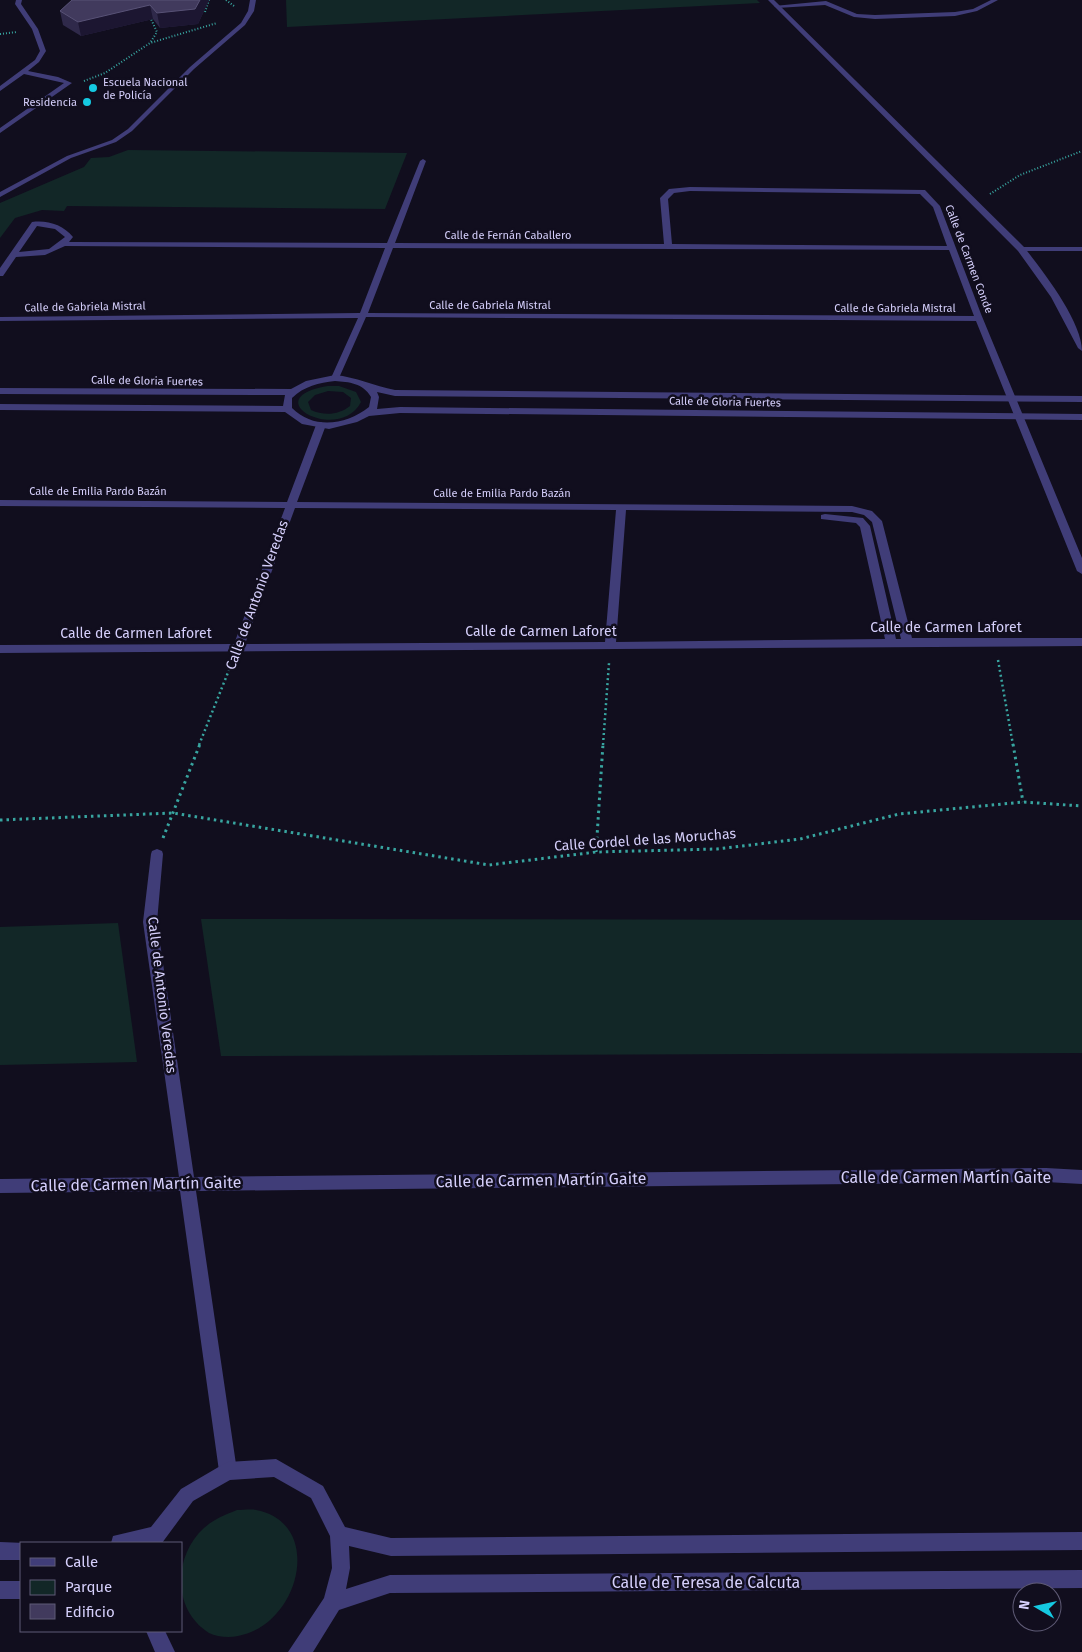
<svg xmlns="http://www.w3.org/2000/svg" width="1082" height="1652" viewBox="0 0 1082 1652" font-family="'Fira Sans',sans-serif">
	<style>
		.green { fill: #122727; fill-rule: evenodd }
		.lines { fill: none; stroke-linecap: round; stroke-linejoin: round }
		.path-far2 { stroke: #38a5a0; stroke-width: 2; stroke-dasharray: 1 2; stroke-linecap: butt }
		.path-far1 { stroke: #38a5a0; stroke-width: 2.5; stroke-dasharray: 2 3; stroke-linecap: butt }
		.path { stroke: #38a5a0; stroke-width: 3; stroke-dasharray: 2.5 4; stroke-linecap: butt }
		.service { fill: #403d78; fill-rule: evenodd }
		.minor { fill: #403d78; fill-rule: evenodd }
		.tertiary { fill: #403d78; fill-rule: evenodd }
		.wall { fill: #2f294a }
		.shaded-wall { fill: #1c1631 }
		.building { fill: #413a5d; stroke: #585276 }
		.poi-dot { fill: #15c9e1; stroke: #110e1e; stroke-width: 2 }
		.labels { text-anchor: middle; dominant-baseline: central; stroke-width: 5; stroke-linejoin: round; paint-order: stroke }
		.far-poi-label { font-size: 11px; fill: #d5cffb; stroke: #110e1e; text-anchor: start }
		.far-street-label { font-size: 11px; fill: #d5cffb; stroke: #110e1e }
		.street-label { font-size: 14px; fill: #d5cffb; stroke: #110e1e }
		.near-street-label { font-size: 16px; fill: #d5cffb; stroke: #110e1e }
	</style>
	<rect width="100%" height="100%" fill="#110e1e"/>
	<g class="green">
		<path d="M286,0H757L760,3L287,27Z"/>
		<path d="M128,150L407,153L385,209L67,206L64,211L42,210L15,218L0,238V203L84,167L91,158L109,157Z"/>
		<path d="M328,386H339L356,392L361,402C339,445 254,398 328,386ZM328,391L343,392L351,398L350,406C339,415 324,416 311,410L308,402L315,395Z"/>
		<path d="M201,919L1082,920V1053L221,1056Z"/>
		<path d="M118,923L137,1062L0,1065V927Z"/>
		<path d="M237,1510C243,1510 251,1509 256,1510C325,1523 300,1625 238,1636C229,1638 217,1637 209,1633C172,1610 173,1556 204,1528C214,1519 225,1515 237,1510Z"/>
	</g>
	<g class="lines">
		<g class="path-far2">
			<path d="M226,0L234,6"/>
			<path d="M205,12L209,0"/>
			<path d="M150,17L157,32L150,43"/>
			<path d="M0,34L17,32"/>
			<path d="M84,81L105,73L150,43L217,23"/>
			<path d="M990,194L1020,175L1082,151"/>
		</g>
		<g class="path-far1">
			<path d="M998,660L1013,745"/>
			<path d="M199,745L231,665"/>
			<path d="M603,745L609,663"/>
		</g>
		<g class="path">
			<path d="M1013,744L1023,802"/>
			<path d="M0,820L173,813L489,865L596,852L717,849L800,839L899,814L1023,802L1082,806"/>
			<path d="M163,838L200,744"/>
			<path d="M596,852L603,744"/>
		</g>
		<g class="service">
			<path d="M16,0H22L21,4L38,29L46,51L39,62L28,71L58,77L72,83L0,133V128L64,83L24,74L0,91V86L35,60L40,51L32,29L15,4Z"/>
			<path d="M250,0H256L254,11L245,25L194,69L132,131L116,142L71,158L0,197V192L67,156L112,140L128,129L190,67L241,23L248,11Z"/>
			<path d="M991,0H998L977,11L955,16L875,19L854,17L825,5L777,8L774,6L826,1L857,14L875,15L955,12L973,9Z"/>
			<path d="M1018,247H1082V251H1021L1017,249Z"/>
		</g>
		<g class="minor">
			<path d="M423,159L426,161L395,243L664,244L660,198L669,189L690,187L925,190L940,206L981,314L1082,558V574L1077,571L976,321L366,317L339,378L335,381L331,378L358,318L0,321V317L360,313L385,248L65,246L45,255L16,257L3,276H0V268L32,222C48,220 63,225 73,237L69,242L387,243L420,161ZM690,191L920,194L933,207L947,246L672,244L668,199L674,193ZM37,226L55,229L65,237L49,249L19,252ZM393,248L949,250L974,316L368,313Z"/>
			<path d="M321,422L326,425L297,502L852,506L872,511L882,521L912,638H1082V646L0,653V645L234,644L285,508L0,506V500L287,502L316,425ZM295,508L616,510L605,642L245,644ZM626,510L852,512L864,515L872,522L901,639H896L870,526L863,518L825,514L821,515V519L856,523L860,527L885,639L616,642Z"/>
			<path d="M157,849L162,851L163,854L157,922L194,1177L1046,1168L1082,1170V1184L1046,1182L196,1191L237,1471L234,1477L228,1480L222,1477L219,1471L180,1191L0,1193V1179L179,1177L143,922L151,854L152,851Z"/>
		</g>
		<g class="tertiary">
			<path d="M768,0H774L1024,247C1042,270 1082,321 1082,351L1078,348L1051,297L1018,251Z"/>
			<path d="M335,375C356,377 374,386 395,390L1082,396V402L395,396L377,392L379,397L377,409L400,407L1082,414V420L400,413L369,416L357,422L329,429L302,424L285,412L0,410V404L283,406L285,395L0,394V388L291,389L306,381ZM335,381C349,382 363,383 371,397L369,407C346,425 314,430 292,408V398C304,386 319,383 335,381Z"/>
			<path d="M276,1459L323,1486L345,1527L391,1538L1082,1532V1550L391,1556L349,1546L350,1568L346,1589L390,1575L1082,1570V1588L390,1593L339,1610L313,1652H288L324,1598L332,1568L330,1536L311,1498L274,1477L230,1480L193,1501L162,1543H111L113,1536L151,1527L181,1489L222,1465L228,1462Z"/>
			<path d="M0,1542L25,1543H21V1560H0Z"/>
			<rect x="0" y="1581" width="21" height="18"/>
			<path d="M146,1631H165L175,1652H155Z"/>
		</g>
	</g>
	<path class="wall" d="M72,0H209L198,24L160,28L153,19L81,36L63,25L60,11Z"/>
	<g class="shaded-wall">
		<path d="M200,0H209L198,24L160,28L157,13Z"/>
		<path d="M150,5L153,19L81,36L78,22Z"/>
	</g>
	<path class="building" d="M72,0H200L195,9L157,13L150,5L78,22L60,11Z"/>
	<g class="poi-dot">
		<circle cx="93" cy="88" r="5"/>
		<circle cx="87" cy="102" r="5"/>
	</g>
	<g class="labels">
		<g class="far-poi-label">
			<text x="103" y="82">Escuela Nacional<tspan x="103" dy="13">de Policía</tspan></text>
			<text x="77" y="102" text-anchor="end">Residencia</text>
		</g>
		<g class="far-street-label">
			<text x="508" y="235">Calle de Fernán Caballero</text>
			<text transform="translate(969 259) rotate(69)">Calle de Carmen Conde</text>
			<text x="490" y="305">Calle de Gabriela Mistral</text>
			<text transform="translate(85 307) rotate(-1)">Calle de Gabriela Mistral</text>
			<text x="895" y="308">Calle de Gabriela Mistral</text>
			<text transform="translate(147 381) rotate(1)">Calle de Gloria Fuertes</text>
			<text transform="translate(725 402) rotate(1)">Calle de Gloria Fuertes</text>
			<text x="98" y="491">Calle de Emilia Pardo Bazán</text>
			<text x="502" y="493">Calle de Emilia Pardo Bazán</text>
		</g>
		<g class="street-label">
			<text transform="translate(257 595) rotate(-70)">Calle de Antonio Veredas</text>
			<text x="946" y="627">Calle de Carmen Laforet</text>
			<text x="541" y="631">Calle de Carmen Laforet</text>
			<text x="136" y="633">Calle de Carmen Laforet</text>
			<text transform="translate(645 840) rotate(-4)">Calle Cordel de las Moruchas</text>
			<text transform="translate(162 995) rotate(83)">Calle de Antonio Veredas</text>
		</g>
		<g class="near-street-label">
			<text x="946" y="1177">Calle de Carmen Martín Gaite</text>
			<text transform="translate(541 1180) rotate(-1)">Calle de Carmen Martín Gaite</text>
			<text transform="translate(136 1184) rotate(-1)">Calle de Carmen Martín Gaite</text>
			<text x="706" y="1582">Calle de Teresa de Calcuta</text>
		</g>
	</g>
	<rect x="20" y="1542" width="162" height="90" fill="#110e1e" stroke="#5f5b76"/>
	<rect x="30" y="1558" width="25" height="8" fill="#403d78" stroke="#5f5b76"/>
	<text x="65" y="1567" font-size="15" fill="#d5cffb">Calle</text>
	<rect x="30" y="1580" width="25" height="15" fill="#122727" stroke="#5f5b76"/>
	<text x="65" y="1592" font-size="15" fill="#d5cffb">Parque</text>
	<rect x="30" y="1604" width="25" height="15" fill="#413a5d" stroke="#5f5b76"/>
	<text x="65" y="1617" font-size="15" fill="#d5cffb">Edificio</text>
	<g transform="translate(1037 1607) rotate(279)"><circle r="24" fill="#110e1e" stroke="#5f5b76"/>
	<path d="M0-4L9 19L0 12L-9 19Z" fill="#15c9e1"/>
	<text y="-8" font-size="14" font-weight="bold" text-anchor="middle" fill="#d5cffb">N</text>
	</g>
</svg>
